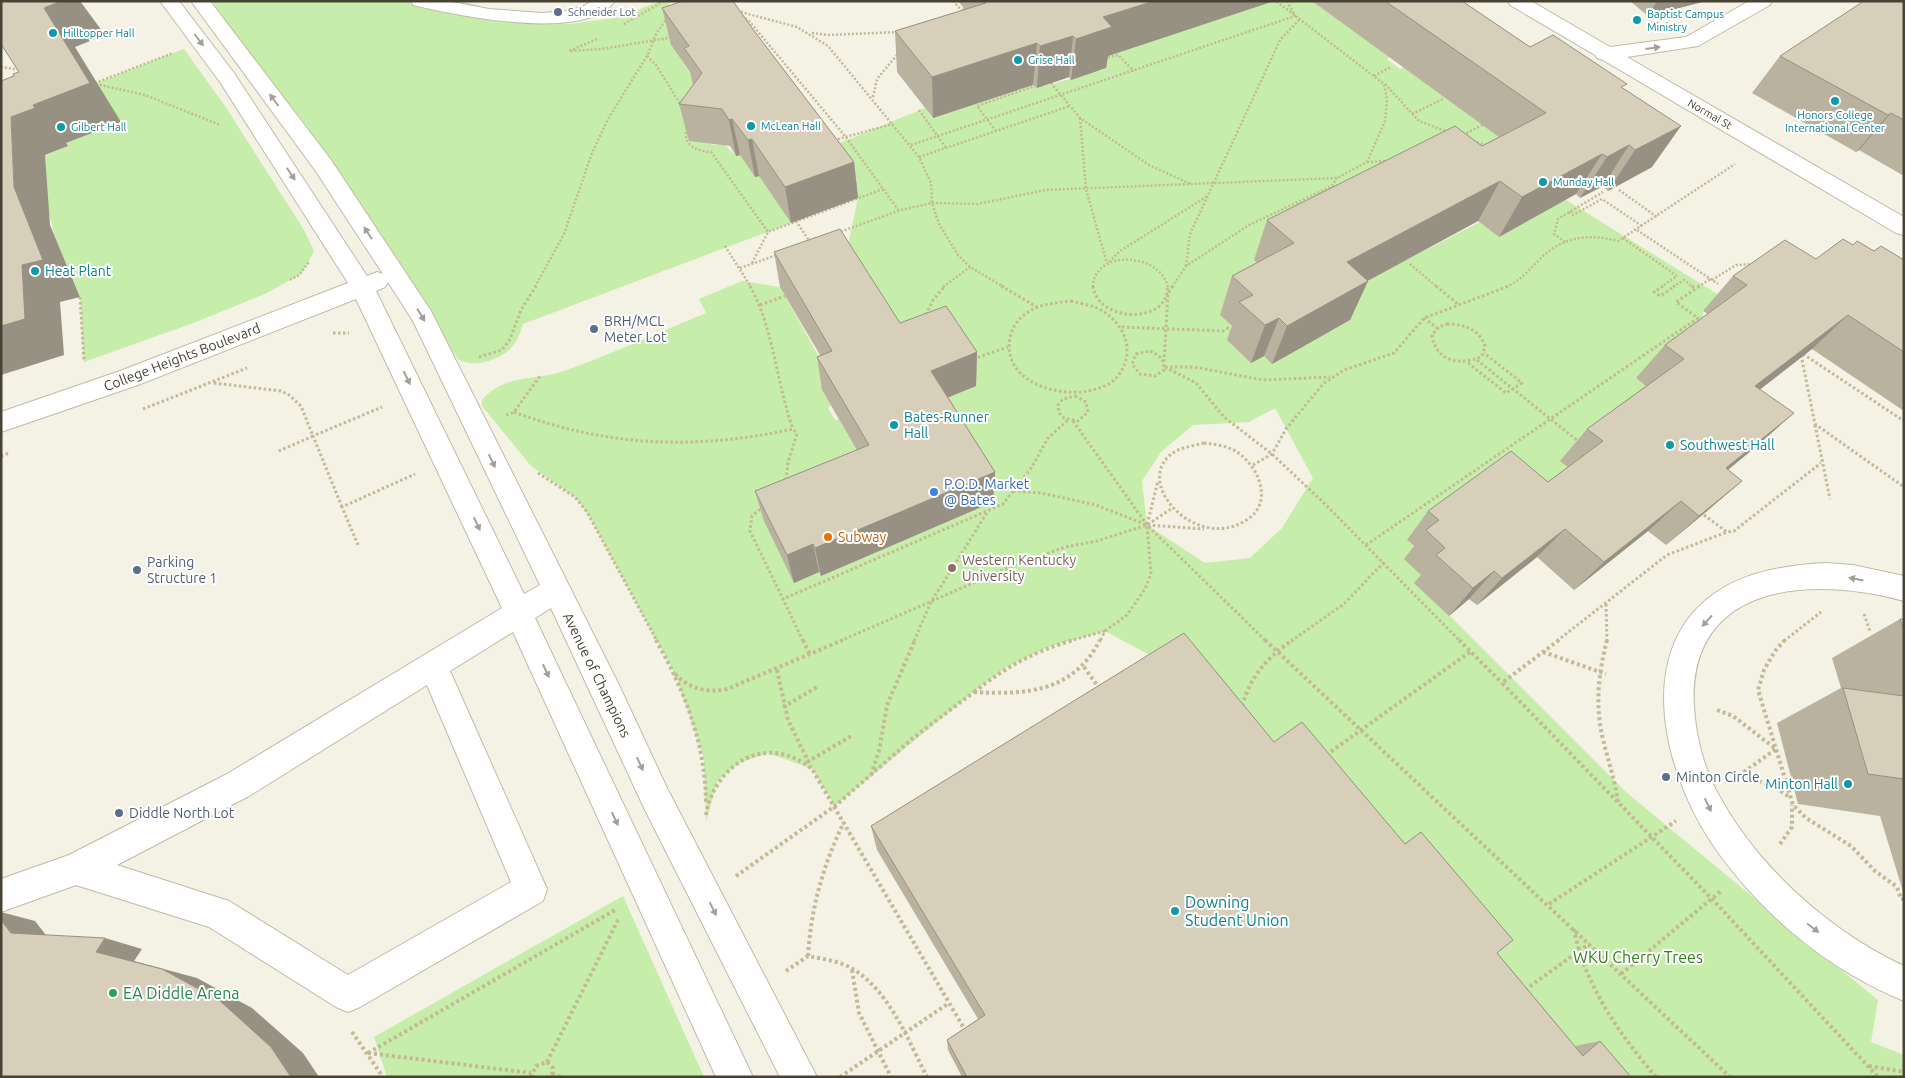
<svg xmlns="http://www.w3.org/2000/svg" width="1905" height="1078" viewBox="0 0 1905 1078" font-family="Ubuntu,sans-serif">
	<style>
		.green { fill: #c6eda9; fill-rule: evenodd }
		.lines { fill: none; stroke-linecap: round; stroke-linejoin: round }
		.minor-casing { stroke: #c0bba6; stroke-width: 2 }
		.path-far2 { stroke: #c4b996; stroke-width: 2.5; stroke-dasharray: 2 2; stroke-linecap: butt }
		.path-far1 { stroke: #c4b996; stroke-width: 3; stroke-dasharray: 2.5 2.5; stroke-linecap: butt }
		.path { stroke: #c4b996; stroke-width: 4; stroke-dasharray: 3 3; stroke-linecap: butt }
		.minor { fill: #fff; fill-rule: evenodd }
		.wall { fill: #b9b29f }
		.shaded-wall { fill: #969182 }
		.building { fill: #d7cfb9; stroke: #969182 }
		.oneway { fill: #a3a09a }
		.service-dot { fill: #5c6f8a; stroke: #fff; stroke-width: 2 }
		.culture-dot { fill: #0f9aa8; stroke: #fff; stroke-width: 2 }
		.shop-dot { fill: #3f7fe0; stroke: #fff; stroke-width: 2 }
		.food-dot { fill: #e8710a; stroke: #fff; stroke-width: 2 }
		.education-dot { fill: #8d6e63; stroke: #fff; stroke-width: 2 }
		.leisure-dot { fill: #2e9e5b; stroke: #fff; stroke-width: 2 }
		.labels { text-anchor: middle; dominant-baseline: central; stroke-width: 4; stroke-linejoin: round; paint-order: stroke }
		.far-service-label { font-size: 11px; fill: #4e5e75; stroke: #fff; text-anchor: start }
		.far-culture-label { font-size: 11px; fill: #0d838f; stroke: #fff; text-anchor: start }
		.far-street-label { font-size: 11px; fill: #474234; stroke: #fff }
		.culture-label { font-size: 14px; fill: #0d838f; stroke: #fff; text-anchor: start }
		.service-label { font-size: 14px; fill: #4e5e75; stroke: #fff; text-anchor: start }
		.street-label { font-size: 14px; fill: #474234; stroke: #fff }
		.shop-label { font-size: 14px; fill: #366cbe; stroke: #fff; text-anchor: start }
		.food-label { font-size: 14px; fill: #c56008; stroke: #fff; text-anchor: start }
		.education-label { font-size: 14px; fill: #785e54; stroke: #fff; text-anchor: start }
		.near-culture-label { font-size: 16px; fill: #0d838f; stroke: #fff; text-anchor: start }
		.near-park-label { font-size: 16px; fill: #397f21; stroke: #fff }
		.near-leisure-label { font-size: 16px; fill: #27864d; stroke: #fff; text-anchor: start }
	</style>
	<rect width="100%" height="100%" fill="#f4f1e5"/>
	<g class="green">
		<path d="M212,1H407L429,8C443,0 463,0 479,6V13L569,24L621,17L659,1H669L671,45L697,83L701,141L714,145L724,144L736,156L740,155L755,177L759,176L791,223L523,324C521,330 519,337 515,343C505,359 474,370 458,359Z"/>
		<path d="M1251,1H1334L1390,57L1387,59L1400,69L1404,67L1558,149L1254,260L1280,283L1220,315L1272,363L1351,320L1335,303L1383,272L1480,222L1566,200L1722,297L1703,311V331L1636,378L1671,404L1605,429L1561,460L1576,473L1521,512L1488,483L1407,540L1417,550L1423,577L1449,615L1627,793L1878,1000L1871,1042L1904,1055V1077H1583L1170,666L1105,631L1048,647L1007,667L972,693L835,806L812,769L768,753L739,763L717,781L706,822L704,758L675,674L587,512L575,497L531,466L482,406V400C504,373 539,381 567,370C614,353 660,332 706,313L699,299L742,281L780,287L833,382L822,390L831,406L828,408L835,420L839,419L848,435L863,432L887,470L794,583L819,572L822,576L997,500L932,404L976,385L901,356L844,264L858,198L823,150L925,108L932,118L1034,85L1037,88L1106,69L1098,59L1257,7ZM1275,408L1313,478L1282,528L1250,558L1205,563L1147,525L1142,481L1161,452L1193,425L1249,422Z"/>
		<path d="M184,49L225,106L304,230L314,251L308,263L299,275L267,293L196,322L84,362L80,296L54,234L49,213L27,163L68,146L66,143L121,122L94,84Z"/>
		<path d="M623,896L704,1077H387L374,1037Z"/>
	</g>
	<g class="lines">
		<g class="minor-casing">
			<g id="minor">
				<path d="M160,1H179L234,73L367,276L377,272L383,274L315,170L191,1H210L331,160L431,311L620,687L667,788L817,1077H780L645,810L551,608L535,618L753,1077H716L513,632L450,671L547,889L543,901L360,1007L348,1012L336,1007L209,927L76,885L1,912V879L69,855L227,774L502,608L356,299L138,385L1,432V412L120,371L348,283L220,82ZM388,282L413,321L540,585L524,594L376,291L385,287ZM427,685L511,882L348,975L229,901L117,865L249,796Z"/>
				<path d="M411,1H447L489,9L542,13L567,11L582,7L592,1H615C586,43 455,15 413,5Z"/>
				<path d="M1508,1H1531L1610,47L1686,37L1749,1H1772L1770,5L1698,46L1627,57L1904,217V235L1896,233L1603,60L1597,58L1595,55L1510,5Z"/>
				<path d="M1826,563L1853,565L1904,576V601C1814,576 1687,581 1694,707C1696,735 1703,765 1716,790C1755,865 1828,930 1904,966V1001C1831,971 1767,919 1720,855C1668,785 1628,654 1715,593C1747,571 1788,565 1826,563Z"/>
			</g>
		</g>
		<g class="path-far2">
			<path d="M953,1L963,12"/>
			<path d="M737,11L797,27L828,46L919,157L931,183L932,203L939,224L958,255L970,267L1004,287"/>
			<path d="M742,16L749,21L845,136L899,211"/>
			<path d="M624,24L664,1"/>
			<path d="M812,33L829,35L898,32"/>
			<path d="M597,39L569,51L602,49L674,37"/>
			<path d="M647,56L656,65L681,105"/>
			<path d="M1104,58L1118,55L1134,71"/>
			<path d="M1,67L21,70"/>
			<path d="M1374,76L1391,67"/>
			<path d="M95,83L173,53"/>
			<path d="M1051,83L1080,118L1149,165L1191,184"/>
			<path d="M96,84L145,95L220,125"/>
			<path d="M1385,84L1419,121L1448,132"/>
			<path d="M873,97L877,79L897,55"/>
			<path d="M919,110L946,148"/>
			<path d="M1412,114L1443,99"/>
			<path d="M1080,118L1086,189L1107,264"/>
			<path d="M687,128C682,145 696,151 711,152L768,232"/>
			<path d="M996,131L977,106L1035,86"/>
			<path d="M1463,135L1486,123"/>
			<path d="M834,140L893,124"/>
			<path d="M1473,141L1486,145"/>
			<path d="M911,145L1295,16L1287,1"/>
			<path d="M919,157L1070,106"/>
			<path d="M1367,162L1387,161"/>
			<path d="M1619,190L1657,217"/>
			<path d="M1569,212L1573,215L1602,199L1642,226"/>
			<path d="M796,221L810,242"/>
			<path d="M1637,230L1718,284"/>
			<path d="M837,233L901,210L932,203L978,204L1045,190L1337,178L1367,162L1385,121L1387,99L1384,84L1276,1"/>
			<path d="M1623,238L1677,276L1661,287"/>
			<path d="M1565,242L1554,234L1558,219L1603,192"/>
			<path d="M725,246L751,287"/>
			<path d="M1109,262L1120,251L1206,197"/>
			<path d="M752,263L768,232L883,189"/>
			<path d="M1410,264L1437,287"/>
			<path d="M1186,266L1190,234L1280,40L1299,20"/>
			<path d="M740,268L777,255"/>
			<path d="M290,280L299,275L309,262"/>
			<path d="M1712,280L1736,265L1752,264"/>
			<path d="M535,287L564,234L592,153L608,119L647,56L657,32L667,19"/>
			<path d="M943,287L970,267"/>
			<path d="M1093,287C1093,250 1159,251 1168,287"/>
			<path d="M1172,287L1186,266L1249,225L1332,186L1337,178"/>
			<path d="M1506,287C1520,281 1529,270 1539,260C1561,237 1588,233 1618,241L1735,164"/>
			<path d="M1673,287L1684,280L1693,287"/>
			<path d="M1698,287L1710,279"/>
		</g>
		<g class="path-far1">
			<path d="M750,286C774,329 776,382 793,429"/>
			<path d="M1001,286L1037,307"/>
			<path d="M1093,286C1098,324 1171,324 1167,286"/>
			<path d="M1436,286L1459,305"/>
			<path d="M1663,286L1654,292L1660,296L1675,286"/>
			<path d="M1692,286L1696,289"/>
			<path d="M80,297L84,361"/>
			<path d="M1071,301C1079,303 1089,305 1097,308C1126,322 1138,355 1115,379C1107,387 1094,390 1083,392C1050,395 1002,379 1010,337C1012,329 1017,320 1024,315C1037,304 1055,303 1071,301Z"/>
			<path d="M760,305L785,296"/>
			<path d="M926,315L933,300L945,286"/>
			<path d="M1424,318L1437,328"/>
			<path d="M1447,324C1464,324 1479,329 1485,346L1482,356C1461,367 1435,361 1432,335L1439,327Z"/>
			<path d="M1122,327L1223,331L1228,328L1233,333"/>
			<path d="M333,333H349"/>
			<path d="M1150,351C1160,356 1164,358 1164,370L1155,376L1140,374L1132,364L1136,354Z"/>
			<path d="M1803,354L1904,421"/>
			<path d="M1801,355L1815,424L1904,487"/>
			<path d="M479,357L502,350L510,339L521,310L536,286"/>
			<path d="M973,359L1008,347"/>
			<path d="M1477,360L1578,441"/>
			<path d="M1164,362L1168,293L1173,286"/>
			<path d="M1468,363L1506,393L1522,383L1484,353"/>
			<path d="M1165,367L1196,383L1224,417L1272,454L1325,504L1460,641"/>
			<path d="M1165,367H1194L1263,380L1330,377"/>
			<path d="M214,383L281,391L289,395L301,406L313,436L277,452"/>
			<path d="M1075,396L1086,402L1088,412L1078,421L1064,418L1059,413L1058,405L1063,399Z"/>
			<path d="M143,409L247,368"/>
			<path d="M514,412C608,447 696,450 793,429L797,434L788,462L786,480"/>
			<path d="M506,415L514,412L540,376"/>
			<path d="M1073,421L1147,525L1266,641"/>
			<path d="M1815,425L1830,499"/>
			<path d="M1204,443C1215,444 1227,446 1237,452C1258,466 1274,501 1248,519C1195,556 1126,476 1178,450C1186,447 1196,445 1204,443Z"/>
			<path d="M1,456L9,453"/>
			<path d="M1253,465L1272,454L1286,429L1323,384L1344,370L1394,353L1424,318L1509,286"/>
			<path d="M538,473L575,497L587,512L657,641"/>
			<path d="M1013,491L1041,493L1096,505L1147,525L1204,529"/>
			<path d="M764,506L752,516L750,531L783,599"/>
			<path d="M342,507L313,436L382,407"/>
			<path d="M1704,515L1727,532L1734,531L1821,463"/>
			<path d="M358,545L342,507L415,474"/>
			<path d="M1366,545L1698,318L1676,302L1700,286"/>
			<path d="M1606,604L1607,641"/>
			<path d="M1864,614L1870,631"/>
			<path d="M1105,631L1127,615L1145,589L1151,574L1147,525L1158,481"/>
			<path d="M803,641L783,599L1003,504L1032,467L1048,438L1068,420"/>
			<path d="M840,641L1010,567L1065,547L1097,541L1147,525L1171,509"/>
			<path d="M914,641L931,602L988,511"/>
			<path d="M1069,641L1105,631L1100,641"/>
			<path d="M1291,641L1344,604L1384,562"/>
			<path d="M1557,641L1667,555L1727,532"/>
			<path d="M1784,641L1821,612"/>
		</g>
		<g class="path">
			<path d="M656,640C685,692 705,742 706,802"/>
			<path d="M803,640L810,655"/>
			<path d="M1265,640L1730,1077"/>
			<path d="M1459,640L1502,683"/>
			<path d="M1559,640L1502,683L1712,899L1878,1077"/>
			<path d="M1607,640C1599,671 1595,703 1602,735C1607,758 1615,779 1618,802"/>
			<path d="M1785,640L1775,651L1764,670L1758,690L1793,805L1806,818L1851,846L1875,871L1897,887L1901,899H1904"/>
			<path d="M1543,652L1606,674"/>
			<path d="M1084,667L1099,688"/>
			<path d="M777,670L788,720L811,767"/>
			<path d="M675,674C690,689 706,693 727,689L843,640"/>
			<path d="M974,692C1027,695 1073,692 1100,640"/>
			<path d="M974,692C1006,667 1034,651 1074,640"/>
			<path d="M1242,706C1251,676 1267,657 1293,640"/>
			<path d="M783,707L819,686"/>
			<path d="M1717,710L1733,716L1776,749L1737,777"/>
			<path d="M1326,755L1470,652"/>
			<path d="M807,762L853,735"/>
			<path d="M871,775L879,751L887,705L915,640"/>
			<path d="M1735,779C1756,777 1773,785 1789,797"/>
			<path d="M706,815C711,780 743,746 781,754C793,756 803,762 812,769L965,1030"/>
			<path d="M1780,844L1792,827V805"/>
			<path d="M736,876L835,806L913,738L974,692"/>
			<path d="M1549,904L1676,821"/>
			<path d="M1574,929C1584,984 1620,1035 1656,1077"/>
			<path d="M808,956C811,908 823,865 844,822"/>
			<path d="M852,970L859,1013L891,1077"/>
			<path d="M786,971L808,956C823,959 840,961 853,969C890,992 908,1040 927,1077"/>
			<path d="M1621,974L1721,891"/>
			<path d="M1525,990L1589,944"/>
			<path d="M352,1032L383,1077"/>
			<path d="M368,1053L617,909"/>
			<path d="M368,1053L531,1073"/>
			<path d="M547,1062L619,918"/>
			<path d="M1869,1066L1904,1072"/>
			<path d="M552,1075L562,1077"/>
			<path d="M531,1077L536,1066L547,1062L553,1068L552,1077"/>
			<path d="M840,1077L949,1003"/>
		</g>
		<use href="#minor" class="minor"/>
	</g>
	<g class="wall">
		<path d="M958,1H1274L1108,56L1106,68L1071,80L1069,77L1037,88L1033,85L933,118L897,72L895,31L963,10V7Z"/>
		<path d="M1312,1H1462L1530,47L1624,89L1652,167L1608,191L1603,186L1580,198L1576,194L1499,237L1478,221L1368,281L1350,320L1272,364L1264,356L1251,363L1227,340L1232,326L1220,315L1232,276L1257,263L1254,260L1267,220L1482,146L1499,137Z"/>
		<path d="M1630,1H1706L1648,16Z"/>
		<path d="M1904,1V176L1859,150L1856,152L1752,93L1780,56Z"/>
		<path d="M662,8L752,28L854,162L858,198L791,223L759,176L755,177L740,155L736,156L730,146L689,141L679,104L693,85L690,72L671,45Z"/>
		<path d="M1853,245L1904,260V411L1812,349L1760,389L1758,445L1728,470L1742,481L1707,511L1666,545L1648,531L1574,590L1537,557L1477,605L1469,599L1449,616L1414,583L1421,575L1404,559L1414,546L1407,540L1428,511L1548,482L1568,467L1560,461L1587,429L1646,386L1636,378L1665,345L1708,314L1703,311L1733,276L1816,259Z"/>
		<path d="M774,252L900,323L977,352L976,386L948,397L995,472L993,502L821,576L819,572L794,583L764,521L755,491L857,450L822,390L817,357L820,355L780,287Z"/>
		<path d="M1900,619H1904V895L1880,816L1798,804L1777,723L1841,688L1832,658Z"/>
		<path d="M1274,742L1404,844L1421,832L1497,953L1575,1046L1600,1041L1631,1077H962L948,1050L947,1040L978,1019L877,850L871,826Z"/>
	</g>
	<g class="shaded-wall">
		<path d="M61,1H80L105,35L75,47L121,122L66,143L68,146L45,155L50,225L80,297L60,302L64,355L1,375V326L14,187L11,117L33,105L44,8Z"/>
		<path d="M1154,1H1274L1108,56L1106,68L1071,80L1076,39L1103,17Z"/>
		<path d="M1657,1H1706L1648,16Z"/>
		<path d="M1073,36L1069,77L1037,88L1040,46Z"/>
		<path d="M1037,43L1033,85L933,118L932,77Z"/>
		<path d="M1891,113L1859,150L1856,152L1888,115Z"/>
		<path d="M732,119L740,155L736,156L729,120Z"/>
		<path d="M1681,126L1652,167L1608,191L1635,150Z"/>
		<path d="M752,139L759,176L755,177L748,140Z"/>
		<path d="M1629,145L1603,186L1580,198L1607,157Z"/>
		<path d="M1602,154L1576,194L1499,237L1522,197Z"/>
		<path d="M854,162L858,198L791,223L785,187Z"/>
		<path d="M1500,181L1478,221L1330,301L1347,262Z"/>
		<path d="M1368,281L1350,320L1272,364L1287,326Z"/>
		<path d="M1848,315L1812,349L1722,419L1755,386Z"/>
		<path d="M1279,318L1264,356L1251,363L1265,325Z"/>
		<path d="M977,352L976,386L932,404L931,371Z"/>
		<path d="M1794,413L1758,445L1692,499L1726,468Z"/>
		<path d="M995,472L993,502L821,576L815,548Z"/>
		<path d="M1742,481L1707,511L1666,545L1699,516Z"/>
		<path d="M1681,501L1648,531L1574,590L1604,562Z"/>
		<path d="M1565,529L1537,557L1477,605L1502,578Z"/>
		<path d="M813,544L819,572L794,583L787,555Z"/>
		<path d="M1494,571L1469,599L1449,616L1473,588Z"/>
		<path d="M1,912L35,921L52,943L11,933L1,920Z"/>
		<path d="M105,938L142,949L134,961L197,978L252,1008L303,1053L319,1077H291L96,952Z"/>
	</g>
	<g class="building">
		<path d="M1,1H61L44,8L90,83L33,105L35,108L11,117L14,187L43,260L22,265L25,319L1,326V81L14,76L13,74L19,72L1,44Z"/>
		<path d="M683,1H733L752,28L854,162L785,187L752,139L748,140L732,119L729,120L722,109L679,104L702,73L684,48L689,46L662,8Z"/>
		<path d="M984,1H1154L1103,17L1112,27L1076,39L1073,36L1040,46L1037,43L932,77L895,31L986,3Z"/>
		<path d="M1385,1H1462L1530,47L1553,35L1627,84L1621,87L1681,126L1635,150L1629,145L1607,157L1602,154L1522,197L1500,181L1347,262L1368,281L1287,326L1279,318L1265,325L1239,302L1253,295L1232,276L1294,243L1267,220L1455,126L1482,146L1546,113Z"/>
		<path d="M1864,1H1904V120L1891,113L1888,115L1780,56Z"/>
		<path d="M840,229L900,323L946,306L977,352L931,371L995,472L815,548L813,544L787,555L755,491L869,445L817,357L832,351L774,252Z"/>
		<path d="M1843,239L1853,245L1857,241L1874,251L1881,246L1904,260V352L1848,315L1755,386L1794,413L1726,468L1742,481L1699,516L1681,501L1604,562L1565,529L1502,578L1494,571L1473,588L1436,555L1445,548L1426,530L1439,520L1428,511L1511,451L1548,482L1603,441L1587,429L1684,359L1665,345L1747,285L1733,276L1785,240L1816,259Z"/>
		<path d="M1900,619H1904V631Z"/>
		<path d="M1184,633L1274,742L1302,722L1405,844L1421,832L1513,940L1497,953L1583,1056L1600,1041L1631,1077H967L947,1040L985,1015L871,826Z"/>
		<path d="M1843,688L1904,696V779L1868,774Z"/>
		<path d="M1,920L11,933L105,938L96,952L162,969L219,1000L271,1047L291,1077H1Z"/>
	</g>
	<defs><path id="oneway-solid" d="M-6-.8H1V-3.2L6.5 0L1 3.2V.8H-6Z" transform="scale(1.25)"/></defs>
	<g class="oneway">
		<use href="#oneway-solid" transform="translate(199 40) rotate(53)"/>
		<use href="#oneway-solid" transform="translate(1653 48) rotate(-8)"/>
		<use href="#oneway-solid" transform="translate(274 100) rotate(-127)"/>
		<use href="#oneway-solid" transform="translate(291 174) rotate(56)"/>
		<use href="#oneway-solid" transform="translate(368 233) rotate(-123)"/>
		<use href="#oneway-solid" transform="translate(421 315) rotate(59)"/>
		<use href="#oneway-solid" transform="translate(407 378) rotate(64)"/>
		<use href="#oneway-solid" transform="translate(492 461) rotate(64)"/>
		<use href="#oneway-solid" transform="translate(477 524) rotate(65)"/>
		<use href="#oneway-solid" transform="translate(1856 579) rotate(-169)"/>
		<use href="#oneway-solid" transform="translate(1707 621) rotate(132)"/>
		<use href="#oneway-solid" transform="translate(546 671) rotate(65)"/>
		<use href="#oneway-solid" transform="translate(640 764) rotate(65)"/>
		<use href="#oneway-solid" transform="translate(1708 805) rotate(64)"/>
		<use href="#oneway-solid" transform="translate(615 819) rotate(65)"/>
		<use href="#oneway-solid" transform="translate(713 909) rotate(63)"/>
		<use href="#oneway-solid" transform="translate(1813 928) rotate(37)"/>
	</g>
	<g class="service-dot">
		<circle cx="558" cy="12" r="5"/>
		<circle cx="594" cy="329" r="5"/>
		<circle cx="137" cy="570" r="5"/>
		<circle cx="1666" cy="777" r="5"/>
		<circle cx="119" cy="813" r="5"/>
	</g>
	<g class="culture-dot">
		<circle cx="1637" cy="20" r="5"/>
		<circle cx="53" cy="33" r="5"/>
		<circle cx="1018" cy="60" r="5"/>
		<circle cx="1835" cy="101" r="5"/>
		<circle cx="751" cy="126" r="5"/>
		<circle cx="61" cy="127" r="5"/>
		<circle cx="1543" cy="182" r="5"/>
		<circle cx="35" cy="271" r="5"/>
		<circle cx="894" cy="425" r="5"/>
		<circle cx="1670" cy="445" r="5"/>
		<circle cx="1848" cy="784" r="5"/>
		<circle cx="1175" cy="911" r="5"/>
	</g>
	<circle class="shop-dot" cx="934" cy="492" r="5"/>
	<circle class="food-dot" cx="828" cy="537" r="5"/>
	<circle class="education-dot" cx="952" cy="568" r="5"/>
	<circle class="leisure-dot" cx="113" cy="993" r="5"/>
	<g class="labels">
		<g class="far-service-label">
			<text x="568" y="12">Schneider Lot</text>
		</g>
		<g class="far-culture-label">
			<text x="1647" y="14">Baptist Campus<tspan x="1647" dy="13">Ministry</tspan></text>
			<text x="63" y="33">Hilltopper Hall</text>
			<text x="1028" y="60">Grise Hall</text>
			<text x="1835" y="115" text-anchor="middle">Honors College<tspan x="1835" dy="13">International Center</tspan></text>
			<text x="761" y="126">McLean Hall</text>
			<text x="71" y="127">Gilbert Hall</text>
			<text x="1553" y="182">Munday Hall</text>
		</g>
		<g class="far-street-label">
			<text transform="translate(1710 114) rotate(30)">Normal St</text>
		</g>
		<g class="culture-label">
			<text x="45" y="271">Heat Plant</text>
			<text x="904" y="417">Bates-Runner<tspan x="904" dy="16">Hall</tspan></text>
			<text x="1680" y="445">Southwest Hall</text>
			<text x="1838" y="784" text-anchor="end">Minton Hall</text>
		</g>
		<g class="service-label">
			<text x="604" y="321">BRH/MCL<tspan x="604" dy="16">Meter Lot</tspan></text>
			<text x="147" y="562">Parking<tspan x="147" dy="16">Structure 1</tspan></text>
			<text x="1676" y="777">Minton Circle</text>
			<text x="129" y="813">Diddle North Lot</text>
		</g>
		<g class="street-label">
			<text transform="translate(182 357) rotate(-21)">College Heights Boulevard</text>
			<text transform="translate(597 675) rotate(64)">Avenue of Champions</text>
		</g>
		<g class="shop-label">
			<text x="944" y="484">P.O.D. Market<tspan x="944" dy="16">@ Bates</tspan></text>
		</g>
		<g class="food-label">
			<text x="838" y="537">Subway</text>
		</g>
		<g class="education-label">
			<text x="962" y="560">Western Kentucky<tspan x="962" dy="16">University</tspan></text>
		</g>
		<g class="near-culture-label">
			<text x="1185" y="902">Downing<tspan x="1185" dy="18">Student Union</tspan></text>
		</g>
		<g class="near-park-label">
			<text x="1638" y="957">WKU Cherry Trees</text>
		</g>
		<g class="near-leisure-label">
			<text x="123" y="993">EA Diddle Arena</text>
		</g>
	</g>
	<rect width="1905" height="1078" fill="none" stroke="#474234" stroke-width="5"/>
</svg>
